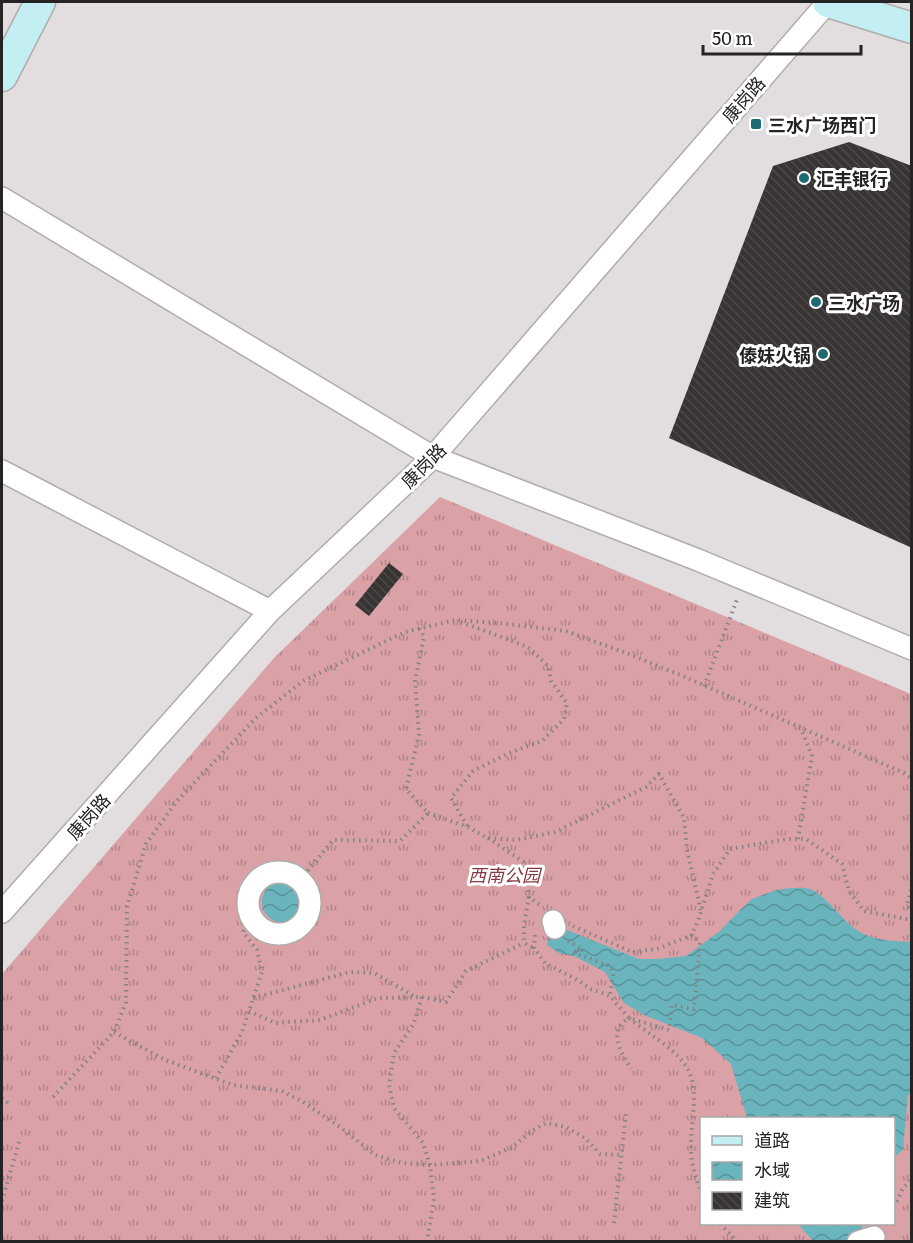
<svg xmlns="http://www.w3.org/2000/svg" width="913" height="1243" viewBox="0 0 913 1243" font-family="Literata,'Noto Sans SC',serif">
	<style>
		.grass { fill: url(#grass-tufts); fill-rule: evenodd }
		.water { fill: url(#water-waves) }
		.building { fill: url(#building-back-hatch) }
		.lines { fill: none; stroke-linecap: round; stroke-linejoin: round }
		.street-casing { stroke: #b0acac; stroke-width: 24 }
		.secondary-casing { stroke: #b0acac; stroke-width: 33 }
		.path { stroke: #868283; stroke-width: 4; stroke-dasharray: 1.5 4.5; stroke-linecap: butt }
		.street { stroke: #fff; stroke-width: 21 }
		.secondary { stroke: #c3eef2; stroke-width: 30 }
		.poi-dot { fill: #1e6a72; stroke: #fff; stroke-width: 2 }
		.labels { text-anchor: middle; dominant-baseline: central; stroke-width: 6; stroke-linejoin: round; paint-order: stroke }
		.street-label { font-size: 18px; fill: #252323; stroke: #fff }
		.poi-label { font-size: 18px; font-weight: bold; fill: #252323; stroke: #fff; text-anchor: start }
		.park-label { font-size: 18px; font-style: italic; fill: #843843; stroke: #fff }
	</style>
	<defs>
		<pattern id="grass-tufts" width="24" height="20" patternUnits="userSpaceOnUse" patternTransform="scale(1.5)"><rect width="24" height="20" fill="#daa2a7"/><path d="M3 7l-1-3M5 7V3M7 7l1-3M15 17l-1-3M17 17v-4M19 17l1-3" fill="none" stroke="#b18488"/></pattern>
		<pattern id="water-waves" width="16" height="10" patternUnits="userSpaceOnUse" patternTransform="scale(1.5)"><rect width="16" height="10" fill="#6ab4bd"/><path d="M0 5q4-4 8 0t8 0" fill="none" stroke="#579299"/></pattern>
		<pattern id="building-back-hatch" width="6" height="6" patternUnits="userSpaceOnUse" patternTransform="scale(1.5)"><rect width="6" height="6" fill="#383434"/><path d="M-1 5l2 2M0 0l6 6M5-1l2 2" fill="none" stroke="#4c4949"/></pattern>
	</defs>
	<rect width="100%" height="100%" fill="#e2ddde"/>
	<path class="grass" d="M440,497L911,694V1241L2,1242V974L274,658ZM702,1118H894V1224H702Z"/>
	<g class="water">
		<circle cx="282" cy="902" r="20"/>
		<path d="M791,888C797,888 805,887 810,889C830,898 841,921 860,932C875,941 895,941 911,942V975L909,979L912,990V1094L908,1095L903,1149L894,1158V1118H747L731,1064L702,1038L644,1015L624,1003L605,972L574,956L559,953L547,945L550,933L562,928L639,959H657L686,956L720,931L739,911L752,899L776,890Z"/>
		<path d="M798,1224H862L864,1241H813Z"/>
	</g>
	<g class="building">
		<path d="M849,142L912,166V548L669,438L773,166Z"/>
		<path d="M389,563L403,574L369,616L355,605Z"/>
	</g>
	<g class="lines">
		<g class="street-casing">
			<g id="street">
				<path d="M2,198L433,457L698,560L912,649"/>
				<path d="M2,471L270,611"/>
				<circle cx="279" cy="903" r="31"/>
				<path d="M2,912L270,611L433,457L828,2"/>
				<path d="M553,921L555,928"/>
				<path d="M858,1242L874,1237"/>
			</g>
		</g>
		<g class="secondary-casing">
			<g id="secondary">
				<path d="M828,2L912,28"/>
				<path d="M2,76L40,2"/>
			</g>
		</g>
		<g class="path">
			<path d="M461,622L528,647L548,666L551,681L567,703L564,719L542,741L509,753L473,771L451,798L467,826"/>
			<path d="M704,686L738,597"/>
			<path d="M428,813L468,827L487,838L516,840L555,832L646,787L659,774L684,818L687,850L701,911"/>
			<path d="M488,838L525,863L529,897L541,906"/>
			<path d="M798,839L812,756L801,729"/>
			<path d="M300,880L333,840L400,841L428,813L406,789L419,734L415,681L424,636L419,628"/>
			<path d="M912,884L907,906L912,911"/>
			<path d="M529,897L524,925V943L534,948"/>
			<path d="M573,926L632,952L657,949L692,935"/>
			<path d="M535,935L534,948L545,963L574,978L591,989L610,996L629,1018C607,1031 621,1052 631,1069"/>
			<path d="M568,941L583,950L572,952L610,966L613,974L610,996"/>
			<path d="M422,997L446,1002L466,971L524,943"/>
			<path d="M253,998L350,972L374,973L414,996"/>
			<path d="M249,1011L275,1023L320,1020L378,998L422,997L413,1025L394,1053L389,1085L394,1108L423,1143L430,1165L434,1199L427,1242"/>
			<path d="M114,1032L165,1060L233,1085L282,1091L303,1102L340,1127L375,1155L402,1163L430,1165L480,1161L511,1148L533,1130L546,1123L566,1127L585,1138L600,1154L622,1155"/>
			<path d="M216,1078L242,1032L262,972L257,950L243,932L250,917"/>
			<path d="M53,1097L114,1032L126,1002L127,906L146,844L176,802L256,718L303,681L405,632L455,620L499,623L566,631L629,654L685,677L904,773L912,779"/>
			<path d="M2,1098L8,1103"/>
			<path d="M702,1194C696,1180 691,1164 691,1149C690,1123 701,1089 686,1066C672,1046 648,1034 629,1018L669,1030L672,1005L694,1009L700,942L692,935L698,921L713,874L730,849L787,839H806L842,864L849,891L864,911L912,920"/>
			<path d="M2,1201L20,1139"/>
			<path d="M894,1207L903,1188L912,1179"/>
			<path d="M614,1223L626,1113"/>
			<path d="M720,1224L738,1242"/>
		</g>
		<use href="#street" class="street"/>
		<use href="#secondary" class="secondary"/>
	</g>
	<g class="poi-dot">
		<rect x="750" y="118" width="12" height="12" rx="3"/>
		<circle cx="804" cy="178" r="6"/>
		<circle cx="816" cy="302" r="6"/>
		<circle cx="823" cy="354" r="6"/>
	</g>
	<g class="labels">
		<g class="street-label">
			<text transform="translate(743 99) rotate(-49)">康岗路</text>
			<text transform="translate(423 465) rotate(-45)">康岗路</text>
			<text transform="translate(88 816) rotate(-48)">康岗路</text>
		</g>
		<g class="poi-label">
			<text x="768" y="124">三水广场西门</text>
			<text x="816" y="178">汇丰银行</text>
			<text x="828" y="302">三水广场</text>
			<text x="811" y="354" text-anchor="end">傣妹火锅</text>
		</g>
		<g class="park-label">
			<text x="504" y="874">西南公园</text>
		</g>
	</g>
	<rect width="913" height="1243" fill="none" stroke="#252323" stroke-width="6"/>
	<rect x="700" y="1117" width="195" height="108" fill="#ffffff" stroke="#a8a7a7" stroke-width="1.5"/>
	<rect x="712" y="1136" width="30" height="9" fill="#c3eef2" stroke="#a8a7a7" stroke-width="1.5"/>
	<text x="754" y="1147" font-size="18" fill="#252323">道路</text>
	<rect x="712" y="1162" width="30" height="18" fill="url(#water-waves)" stroke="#a8a7a7" stroke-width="1.5"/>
	<text x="754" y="1177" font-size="18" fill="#252323">水域</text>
	<rect x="712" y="1192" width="30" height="18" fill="url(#building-back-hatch)" stroke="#a8a7a7" stroke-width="1.5"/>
	<text x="754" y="1207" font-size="18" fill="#252323">建筑</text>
	<path d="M703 45v9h158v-9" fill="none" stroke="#252323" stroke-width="3"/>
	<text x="712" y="45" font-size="18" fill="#252323" stroke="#ffffff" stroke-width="4.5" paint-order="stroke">50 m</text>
</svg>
